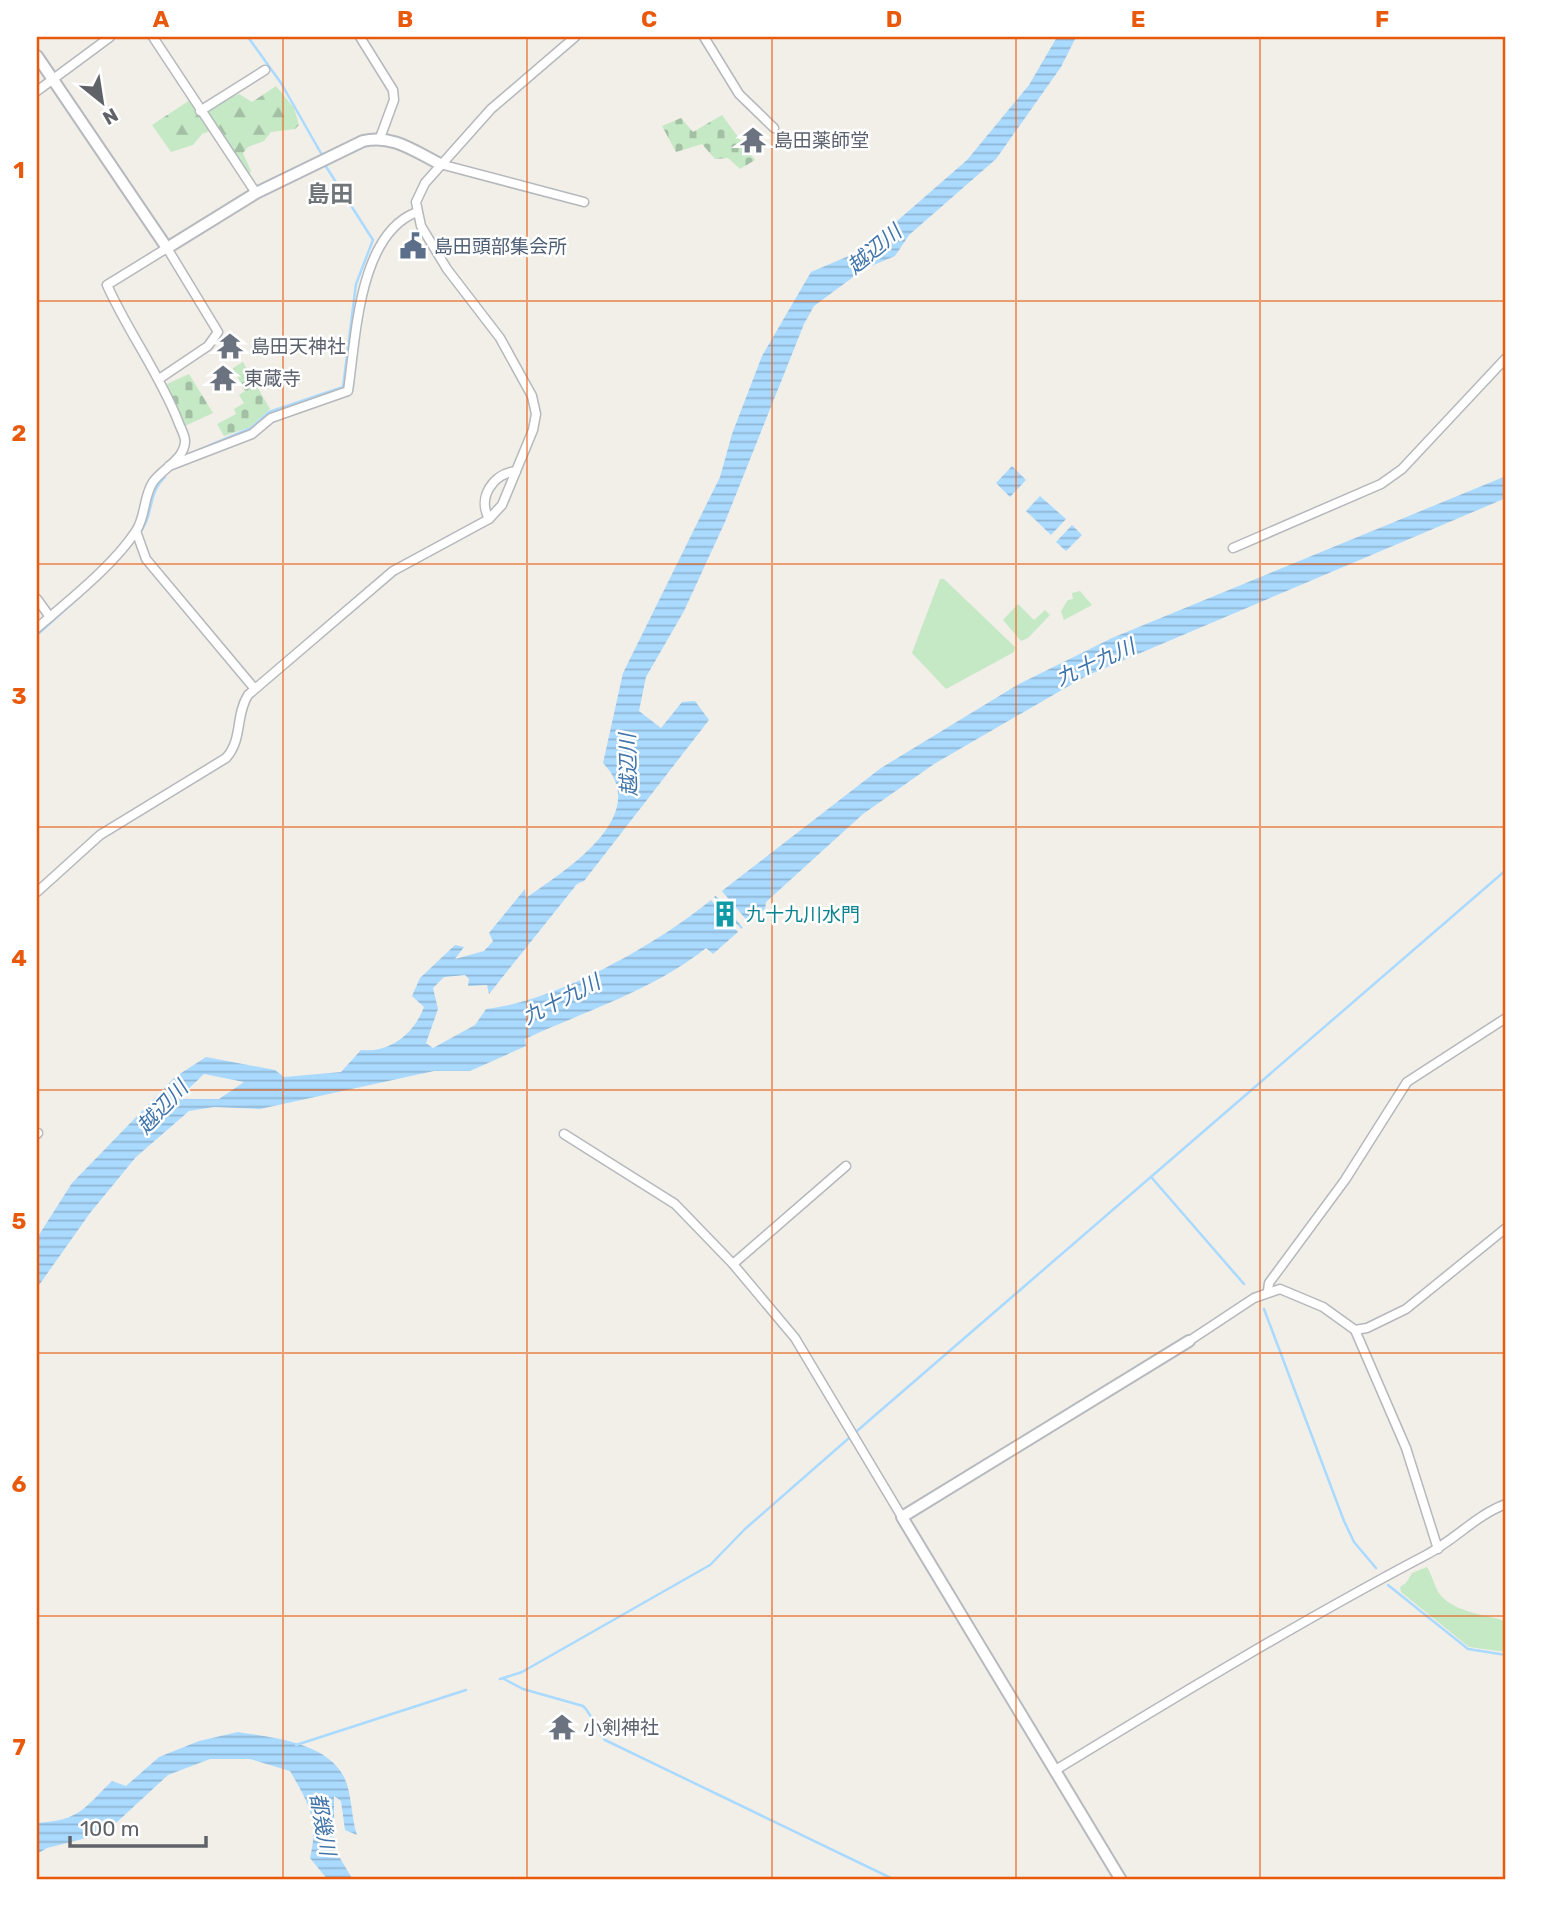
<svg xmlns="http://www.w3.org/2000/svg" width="1543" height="1917" viewBox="0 0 1543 1917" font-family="Rubik,'Noto Sans JP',sans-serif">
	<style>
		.green { fill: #c5e8c5 }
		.forest { fill: url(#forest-firs) }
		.cemetery { fill: url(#cemetery-stones) }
		.water { fill: url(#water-rules); fill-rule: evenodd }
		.pier { fill: #f1efe8 }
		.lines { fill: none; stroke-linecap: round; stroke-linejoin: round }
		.stream { stroke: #aadaff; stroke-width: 2.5 }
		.street-casing { stroke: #b5b8bc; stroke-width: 11 }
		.secondary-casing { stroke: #b6babf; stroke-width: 14 }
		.street { stroke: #fff; stroke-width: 8 }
		.secondary { stroke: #fff; stroke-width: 10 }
		.grid { fill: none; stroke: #e8590c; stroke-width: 2; stroke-opacity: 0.55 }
		.labels { text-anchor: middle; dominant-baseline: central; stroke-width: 5; stroke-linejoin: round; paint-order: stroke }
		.worship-label { font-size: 19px; fill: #5b616d; stroke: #fff; text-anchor: start }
		.service-label { font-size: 19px; fill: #4e5e75; stroke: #fff; text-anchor: start }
		.culture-label { font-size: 19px; fill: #0d838f; stroke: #fff; text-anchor: start }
		.water-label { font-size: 21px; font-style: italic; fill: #4174aa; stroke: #fff }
		.quarter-label { font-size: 23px; font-weight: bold; fill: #70757a; stroke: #fff }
		.neatline { fill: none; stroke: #e8590c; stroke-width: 2.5 }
		.grid-label { font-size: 23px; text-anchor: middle; font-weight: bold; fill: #e8590c }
	</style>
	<defs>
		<pattern id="forest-firs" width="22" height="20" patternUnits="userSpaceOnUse" patternTransform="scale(1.75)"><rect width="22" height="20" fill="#c5e8c5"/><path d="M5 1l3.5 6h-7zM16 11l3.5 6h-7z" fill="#a3c0a4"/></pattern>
		<pattern id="cemetery-stones" width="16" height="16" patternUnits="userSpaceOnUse" patternTransform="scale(1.75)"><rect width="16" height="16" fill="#c5e8c5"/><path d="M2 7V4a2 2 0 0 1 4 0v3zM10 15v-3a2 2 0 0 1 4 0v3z" fill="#a3c0a4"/></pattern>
		<pattern id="water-rules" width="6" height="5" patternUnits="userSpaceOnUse" patternTransform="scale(1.75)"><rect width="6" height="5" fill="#aadaff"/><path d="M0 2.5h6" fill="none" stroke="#8eb4d2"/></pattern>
	</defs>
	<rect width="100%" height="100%" fill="#f1efe8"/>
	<g class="green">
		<path d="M940,579H944L1015,647L1014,652L946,689L912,653Z"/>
		<path d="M1080,591L1092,605L1064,620L1061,611L1068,600L1073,599L1072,593Z"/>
		<path d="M1018,604L1034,620L1045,610L1050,615L1028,638L1021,641L1003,620Z"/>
		<path d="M1427,1567C1432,1575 1434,1585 1439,1593C1452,1612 1486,1615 1506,1621V1652L1469,1647L1401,1592L1400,1587L1406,1583L1412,1573Z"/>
	</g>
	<path class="forest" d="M276,86L294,108L299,125L295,129L271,132L264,141L248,147L243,153L251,171L248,176L231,163L215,129L202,134L193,145L171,152L152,125L190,100L195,107L211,106L239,94L252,102Z"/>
	<g class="cemetery">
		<path d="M722,115L755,160L740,169L728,158L715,159L702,144L676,152L662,126L681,118L693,132Z"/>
		<path d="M243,362L270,409L250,427L224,436L217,424L236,414L234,409L244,403L239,395L245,391L233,368Z"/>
		<path d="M189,374L213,413L185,426L167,384Z"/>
	</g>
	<g class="water">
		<path d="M1057,37H1076L1061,67L996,159L909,235L895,256L864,269L814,306L804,324L725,522L684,611L646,677L639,711L661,728L682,702L695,701L709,720L584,881L577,884L489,994L487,985L468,986L469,979L465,975L444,977L433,988L438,1009L426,1043L433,1048L475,1025L486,1009C557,1001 656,945 711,900L738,932L713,954L706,948C654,990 585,1011 525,1039L526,1046L470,1071H434L260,1109L214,1107L189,1111L136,1157L90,1213L37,1288V1238L72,1183L175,1077L206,1057L275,1070L284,1077L341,1072L361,1050C390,1053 414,1034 424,1007L412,996L420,978L455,945L464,947L455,959L484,951L493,941L489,933L525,889L526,898C563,872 654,816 603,763L623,673L720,477L732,434L762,356L811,272L865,249L967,160L1029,85ZM204,1074L244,1082L219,1099H178Z"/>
		<path d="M1012,466L1026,480L1010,497L996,483Z"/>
		<path d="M1506,476V498L1086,676L934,764L863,814L766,902L765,909L741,929L714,897L881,768L1019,684L1112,638Z"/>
		<path d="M1040,496L1066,519L1051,535L1026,511Z"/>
		<path d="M1072,525L1082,535L1066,551L1056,542Z"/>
		<path d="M238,1732C273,1738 326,1742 344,1777C352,1793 351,1817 357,1835L345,1830L341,1801L334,1796V1848L353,1880H328L310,1858C319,1820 309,1804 290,1771L250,1759H210L168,1775L116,1823L90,1837L47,1848L37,1854V1823C80,1820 82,1810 112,1781L126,1786L159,1757L199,1741Z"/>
	</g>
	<path class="pier" d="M721,890L750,924L744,929L715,895Z"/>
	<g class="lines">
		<g class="stream">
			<path d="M248,37L281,83L322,155"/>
			<path d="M199,450L251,428L269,412L343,387L356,284L373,240L325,165"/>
			<path d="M138,535C154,518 147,493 165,477"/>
			<path d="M37,635L89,588"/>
			<path d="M1152,1178L1244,1284"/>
			<path d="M1264,1309L1344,1521L1354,1542L1376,1568"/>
			<path d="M1388,1585L1468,1649L1506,1655"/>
			<path d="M500,1679L522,1672L710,1565L745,1529L865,1424L1506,870"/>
			<path d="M504,1679L523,1689L583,1706C594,1716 594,1730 605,1740L895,1880"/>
			<path d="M296,1745L466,1690"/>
		</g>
		<g class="street-casing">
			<g id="street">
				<path d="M153,37L256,193"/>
				<path d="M360,37L393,90L394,100L380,138"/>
				<path d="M704,37L739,94L774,128"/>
				<path d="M37,91L110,37"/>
				<path d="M200,111L265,70"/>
				<path d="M440,164L584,202"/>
				<path d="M169,466L252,434L271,418L348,391C356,339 358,234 417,212"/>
				<path d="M489,519C477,497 493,474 516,471"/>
				<path d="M136,531L146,559L254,688"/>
				<path d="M1233,548L1381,484L1402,469L1506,358"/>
				<path d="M37,599L50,617"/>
				<path d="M37,628C68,601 113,566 136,531C146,516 143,497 153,482C162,469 185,459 185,441C185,435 180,427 178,421C159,373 128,332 107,285L167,248L218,332L208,346L159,379"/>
				<path d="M37,892L100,835L226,758C243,739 235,716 248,695L393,571L489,519L502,505L533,430L536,414L532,396L500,338L447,269L421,226L416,202L425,183L491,109L575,37"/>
				<path d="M37,1134L38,1133"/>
				<path d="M564,1134L675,1204L733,1264L795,1338L902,1517"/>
				<path d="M733,1264L846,1166"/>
				<path d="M1268,1291L1269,1283L1345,1180L1407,1082L1506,1018"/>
				<path d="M1355,1330L1406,1448L1438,1549"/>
				<path d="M1189,1341L1254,1298L1280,1289L1323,1307L1355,1330L1367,1328L1406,1309L1506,1228"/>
				<path d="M1054,1771C1177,1696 1299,1622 1426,1555C1455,1540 1476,1515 1506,1504"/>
			</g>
		</g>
		<g class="secondary-casing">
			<g id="secondary">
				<path d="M37,56L167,248L256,193L363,141C392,134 414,151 440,164"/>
				<path d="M1121,1880L902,1517L1189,1341"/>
			</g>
		</g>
		<use href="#street" class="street"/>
		<use href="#secondary" class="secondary"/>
	</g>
	<path class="grid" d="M283,37V1880M527,37V1880M772,37V1880M1016,37V1880M1260,37V1880M37,301H1506M37,564H1506M37,827H1506M37,1090H1506M37,1353H1506M37,1616H1506"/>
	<defs>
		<g id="temple-bare" transform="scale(2.1)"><path d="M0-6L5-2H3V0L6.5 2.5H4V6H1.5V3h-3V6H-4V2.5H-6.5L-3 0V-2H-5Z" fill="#6b7280" stroke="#fff" stroke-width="2.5" paint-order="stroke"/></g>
		<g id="civic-bare" transform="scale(2.1)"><path d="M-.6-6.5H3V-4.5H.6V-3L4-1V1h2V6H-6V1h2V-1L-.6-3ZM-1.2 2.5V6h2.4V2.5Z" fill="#5c6f8a" stroke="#fff" stroke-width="2.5" paint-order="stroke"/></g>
		<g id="building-bare" transform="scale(2.1)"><path d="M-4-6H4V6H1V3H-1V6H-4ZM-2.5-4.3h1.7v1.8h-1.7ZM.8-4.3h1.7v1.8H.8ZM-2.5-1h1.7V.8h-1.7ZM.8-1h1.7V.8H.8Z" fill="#0f9aa8" stroke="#fff" stroke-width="2.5" paint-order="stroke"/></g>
	</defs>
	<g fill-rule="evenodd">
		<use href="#temple-bare" x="753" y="140"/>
		<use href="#civic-bare" x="413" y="246"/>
		<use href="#temple-bare" x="230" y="346"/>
		<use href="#temple-bare" x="223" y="378"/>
		<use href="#building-bare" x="725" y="914"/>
		<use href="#temple-bare" x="562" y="1727"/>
	</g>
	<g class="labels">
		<g class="worship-label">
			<text x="774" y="140">島田薬師堂</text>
			<text x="251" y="346">島田天神社</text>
			<text x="244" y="378">東蔵寺</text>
			<text x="583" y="1727">小剣神社</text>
		</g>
		<g class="service-label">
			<text x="434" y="246">島田頭部集会所</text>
		</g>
		<g class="culture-label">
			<text x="746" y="914">九十九川水門</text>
		</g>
		<g class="water-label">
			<text transform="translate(874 249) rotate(-40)">越辺川</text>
			<text transform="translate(1095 662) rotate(-24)">九十九川</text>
			<text transform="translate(628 765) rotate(-92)">越辺川</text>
			<text transform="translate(561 999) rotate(-27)">九十九川</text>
			<text transform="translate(162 1107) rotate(-47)">越辺川</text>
			<text transform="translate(323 1824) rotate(80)">都幾川</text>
		</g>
		<g class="quarter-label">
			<text x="330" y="194">島田</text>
		</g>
	</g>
	<rect width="1543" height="1917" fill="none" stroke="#ffffff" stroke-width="77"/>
	<g transform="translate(102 102) rotate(150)" stroke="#ffffff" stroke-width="5" paint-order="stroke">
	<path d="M0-5L12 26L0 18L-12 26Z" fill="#5f6368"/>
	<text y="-10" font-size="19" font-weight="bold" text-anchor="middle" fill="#5f6368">N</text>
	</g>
	<path d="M70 1836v10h136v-10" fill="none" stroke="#5f6368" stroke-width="3.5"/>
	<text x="80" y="1836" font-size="21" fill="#5f6368" stroke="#ffffff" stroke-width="5" paint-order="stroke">100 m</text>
	<rect x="38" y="38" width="1466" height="1840" class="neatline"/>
	<g class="grid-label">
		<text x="161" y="27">A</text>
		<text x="405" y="27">B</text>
		<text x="649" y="27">C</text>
		<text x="894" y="27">D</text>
		<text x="1138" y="27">E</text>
		<text x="1382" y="27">F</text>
		<text x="19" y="178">1</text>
		<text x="19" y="441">2</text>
		<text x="19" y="704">3</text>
		<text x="19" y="966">4</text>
		<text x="19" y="1229">5</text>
		<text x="19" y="1492">6</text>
		<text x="19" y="1755">7</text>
	</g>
</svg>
